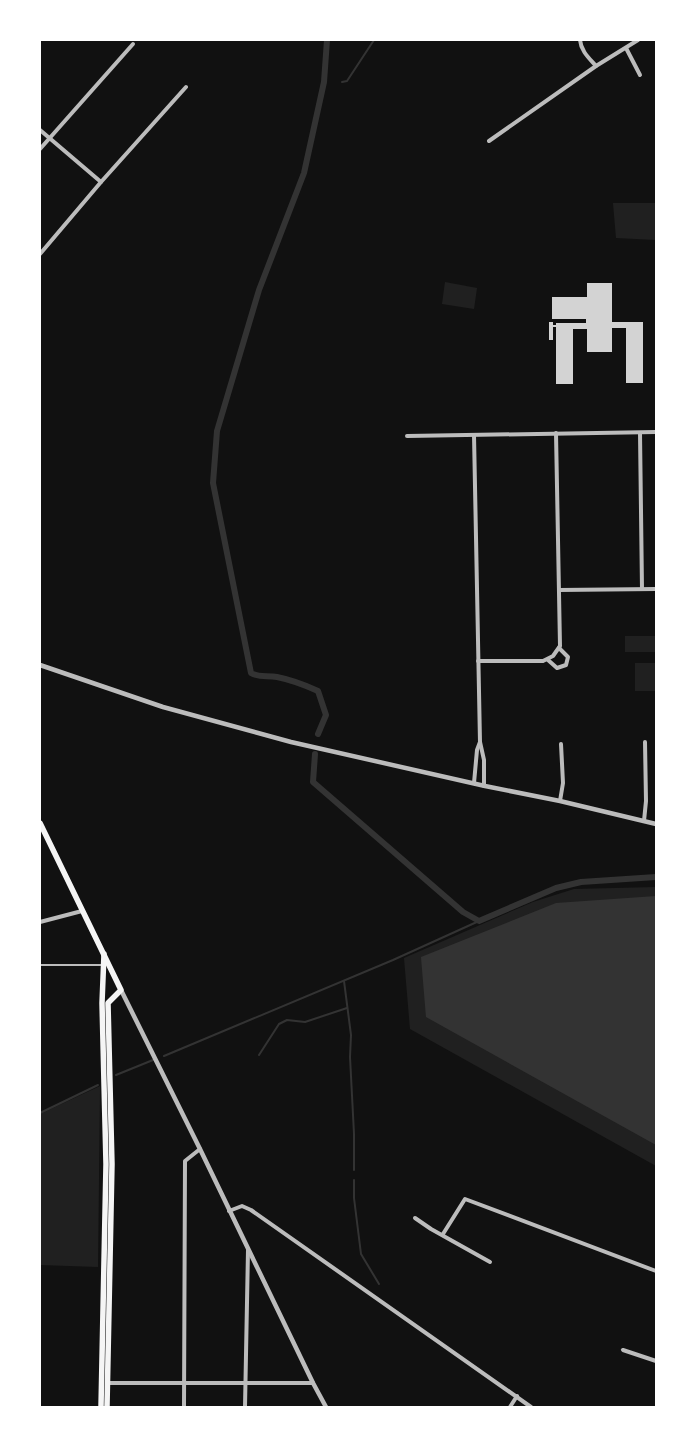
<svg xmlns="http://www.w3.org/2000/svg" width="696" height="1447" viewBox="0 0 696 1447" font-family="Mulish,sans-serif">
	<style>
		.green { fill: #202020 }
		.water { fill: #333 }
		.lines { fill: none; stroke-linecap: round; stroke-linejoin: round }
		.stream { stroke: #333; stroke-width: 2 }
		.canal { stroke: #333; stroke-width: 6 }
		.building { fill: #d3d3d3 }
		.service { stroke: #bcbcbc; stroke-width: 2 }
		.minor { stroke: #bcbcbc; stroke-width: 4 }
		.tertiary { stroke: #bcbcbc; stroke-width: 4.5 }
		.primary { stroke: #f5f5f5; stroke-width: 5.5 }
	</style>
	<rect width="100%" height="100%" fill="#111"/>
	<g class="green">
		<path d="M613,203H656V240L616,238Z"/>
		<path d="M445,282L477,288L474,309L442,304Z"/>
		<rect x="625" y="636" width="31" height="16"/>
		<rect x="635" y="663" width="21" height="28"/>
		<path d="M656,887V1166L410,1029L404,958L533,902L574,889Z"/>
		<path d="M100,1086L98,1267L40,1265V1114Z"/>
	</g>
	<path class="water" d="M656,896V1145L426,1017L421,957L556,903Z"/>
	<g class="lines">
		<g class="stream">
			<path d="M342,82L347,81L374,40"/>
			<path d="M344,981L351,1035L350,1057L354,1134V1170"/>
			<path d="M259,1055L279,1024L287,1020L305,1022L347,1008"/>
			<path d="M164,1056L393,960L479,921"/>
			<path d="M116,1075L153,1060"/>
			<path d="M40,1113L98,1085"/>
			<path d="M354,1180V1198L361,1254L379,1284"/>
		</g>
		<g class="canal">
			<path d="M318,734L326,715L318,691C305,685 292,680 277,677C268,675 259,678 251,673L213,483L217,431L259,290L304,173L324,82L327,40"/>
			<path d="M315,754L313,782L463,912L479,921L556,888L581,882L656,877"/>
		</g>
	</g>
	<path class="building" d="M587,283H612V322H643V383H626V328H612V352H587V329H573V384H556V327H553V340H549V322H553V325H556V323H586V319H552V297H587Z"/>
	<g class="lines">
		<path class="service" d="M40,965H103"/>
		<g class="minor">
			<path d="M580,40C581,51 589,58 596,66"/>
			<path d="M626,48L640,75"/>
			<path d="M40,130L101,182"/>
			<path d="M489,141L596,66L638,40"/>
			<path d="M40,149L133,44"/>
			<path d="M40,254L101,182L186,87"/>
			<path d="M640,433L642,589"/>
			<path d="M474,435L480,742L484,760V786"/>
			<path d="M407,436L656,432"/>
			<path d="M559,590L656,589"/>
			<path d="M548,660L557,668L566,665L568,657L559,648"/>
			<path d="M478,661H543L553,656L560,646L556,433"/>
			<path d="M474,783L477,750L480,742"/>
			<path d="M560,801L563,783L561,744"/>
			<path d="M644,821L646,801L645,742"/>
			<path d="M40,922L82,911"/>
			<path d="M229,1211L242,1206L251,1210L531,1407"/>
			<path d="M415,1218L431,1229L490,1262"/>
			<path d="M443,1234L465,1199L656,1271"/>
			<path d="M623,1350L656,1361"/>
			<path d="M107,1383H313"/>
			<path d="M184,1407L185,1161L200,1149"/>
			<path d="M245,1407L248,1250"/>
			<path d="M510,1407L517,1396"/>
		</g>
		<g class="tertiary">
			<path d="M40,665L163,707L291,742L485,786L560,801L656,824"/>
			<path d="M121,990L200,1149L313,1383L326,1407"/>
		</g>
		<g class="primary">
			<path d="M40,823L121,990L108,1003L112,1164L107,1407"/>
			<path d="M101,1407L106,1164L102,1003L104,954"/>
		</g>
	</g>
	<rect width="696" height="1447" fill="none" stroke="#ffffff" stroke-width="82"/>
</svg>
